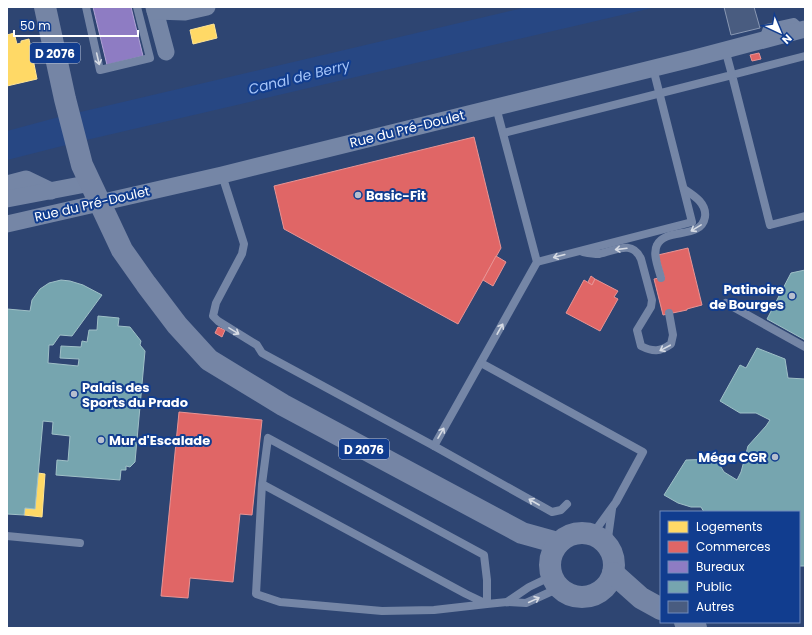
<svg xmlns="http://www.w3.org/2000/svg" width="812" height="635" viewBox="0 0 812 635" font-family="Poppins,sans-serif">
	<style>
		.water { fill: #274783 }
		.homes { fill: #ffd966; stroke: #ffe494 }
		.shops { fill: #e06666; stroke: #e99494 }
		.offices { fill: #8e7cc3; stroke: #b0a3d5 }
		.public { fill: #76a5af; stroke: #9fc0c7 }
		.building { fill: #495c80; stroke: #8a99b4 }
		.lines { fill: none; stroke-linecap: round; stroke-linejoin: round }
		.service { stroke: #7586a6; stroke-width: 8 }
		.minor { stroke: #7586a6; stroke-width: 17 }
		.primary { stroke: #7585a5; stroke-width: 22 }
		.oneway { stroke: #d6dbe4 }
		.poi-dot { fill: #b6bece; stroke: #113d8f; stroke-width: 1.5 }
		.labels { text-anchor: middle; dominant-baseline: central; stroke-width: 4; stroke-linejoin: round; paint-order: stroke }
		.shield { fill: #113d8f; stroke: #b8c5dd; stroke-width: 1 }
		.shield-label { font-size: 12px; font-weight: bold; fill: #fff }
		.street-label { font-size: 13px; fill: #fff; stroke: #113d8f }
		.poi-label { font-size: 13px; font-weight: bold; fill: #fff; stroke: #113d8f; text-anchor: start }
		.water-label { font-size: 14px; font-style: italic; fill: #a6c5f9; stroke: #113d8f }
	</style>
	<rect width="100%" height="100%" fill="#2e4572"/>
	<path class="water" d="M527,7H656L82,141L7,160V131L59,117Z"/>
	<g class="homes">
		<path d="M214,24L217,38L193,44L190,30Z"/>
		<path d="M14,33L17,44L21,43V41L29,39L37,79L7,86V35Z"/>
		<path d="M38,473L45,474L42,517L24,515L25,508L35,509Z"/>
	</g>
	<g class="shops">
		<path d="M759,53L761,59L752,61L750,55Z"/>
		<path d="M474,137L501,248L458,324L284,229L274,186Z"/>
		<path d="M688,248L702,305L687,309V310L663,315L654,279L664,277L658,255Z"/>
		<path d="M496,256L506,262L493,286L483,280Z"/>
		<path d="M591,276L595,279L592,285L588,282Z"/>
		<path d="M595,279L618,291L614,297L618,299L600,331L566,313L584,280L592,285Z"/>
		<path d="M218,327L225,330L222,337L215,333Z"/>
		<path d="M179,412L262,420L252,515L240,514L233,582L190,578L188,598L161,596Z"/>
	</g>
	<path class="offices" d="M93,7H131L143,56L107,65Z"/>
	<g class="public">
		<path d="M805,270V340L767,319L791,273Z"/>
		<path d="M61,280L70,281L83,285L102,295L72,336L60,335L53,345H49L48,363L78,366L79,359L60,358L61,346L81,347L82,341L87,342L89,330H97L98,316L119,318L118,326L130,327L141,341L140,345L145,351L135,462L130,467L126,466V470H121L120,480L56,475L57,460L68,461L70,436L52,434L53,422L43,421L35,509L25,508L24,515L7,514V309L30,311L32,300L40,289L49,283Z"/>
		<path d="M757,348L785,359L788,378L805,379V566H799V512H704L701,507H691L678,503L664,495L686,460L716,459L724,472L737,480L741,472L748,446L766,426L770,420L756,413H740L720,401L740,365L746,368Z"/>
	</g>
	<path class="building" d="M724,7H754L760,28L731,35Z"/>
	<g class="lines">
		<g class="service">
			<path d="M86,7L100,70L150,58L137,7"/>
			<path d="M763,39L767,28L794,22L803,30"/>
			<path d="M805,56L732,75L770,225L805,216"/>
			<path d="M496,107L537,262L434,446L552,512L561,510L567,504"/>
			<path d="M504,133L732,75L725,49"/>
			<path d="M222,175L244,244L242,254L216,303L213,316L218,321L257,345L262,353L434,446"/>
			<path d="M583,252C588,253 594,254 599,254C615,251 632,239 641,259L652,300L651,307L637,330L641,346C653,352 660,352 671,344L673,335L669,313"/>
			<path d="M537,262L692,222L653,68"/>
			<path d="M661,278C659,269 652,254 657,245C666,227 701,240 705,217C707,203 693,195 684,189"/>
			<path d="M726,303L805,347"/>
			<path d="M481,363L643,452L616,502L592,535"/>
			<path d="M262,484L256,594L280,602L382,611L434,610L487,604V580L484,555L268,438L262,484L466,594L487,604L507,602L526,603L559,588"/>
			<path d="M7,536L80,543"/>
			<path d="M607,545L612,509"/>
			<path d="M507,602L529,587L552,576"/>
		</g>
		<g class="minor">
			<path d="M154,7L166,52"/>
			<path d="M155,11L185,12L207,7"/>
			<path d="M7,184L26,179L51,191"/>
			<path d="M7,199L91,183"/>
			<path d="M7,224L222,175L695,58L805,29"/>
		</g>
		<g class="primary">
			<path d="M45,7L65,99L82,165L122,250L146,284L177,325L209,360L283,405L522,533L558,543"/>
			<circle cx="582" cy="565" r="32"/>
			<path d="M613,573L641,598L661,609"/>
			<path d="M685,622L696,628"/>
		</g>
	</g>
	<defs><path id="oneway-shaft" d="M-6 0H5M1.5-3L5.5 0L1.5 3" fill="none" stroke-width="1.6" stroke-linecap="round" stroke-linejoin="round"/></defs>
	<g class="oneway">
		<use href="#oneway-shaft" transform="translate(98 59) rotate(77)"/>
		<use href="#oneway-shaft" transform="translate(696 228) rotate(149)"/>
		<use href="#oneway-shaft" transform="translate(621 249) rotate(173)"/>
		<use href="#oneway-shaft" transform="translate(559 256) rotate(165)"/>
		<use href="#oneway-shaft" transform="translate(500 329) rotate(-61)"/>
		<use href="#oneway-shaft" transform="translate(234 331) rotate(32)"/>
		<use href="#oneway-shaft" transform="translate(665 348) rotate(152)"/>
		<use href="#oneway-shaft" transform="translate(441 433) rotate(-60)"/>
		<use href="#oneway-shaft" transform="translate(534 502) rotate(-150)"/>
		<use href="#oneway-shaft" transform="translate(534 600) rotate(-25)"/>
	</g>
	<g class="poi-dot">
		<circle cx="358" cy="195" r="4"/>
		<circle cx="792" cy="296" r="4"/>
		<circle cx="74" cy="394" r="4"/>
		<circle cx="101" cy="440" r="4"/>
		<circle cx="775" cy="457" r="4"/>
	</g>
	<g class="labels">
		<g class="shield">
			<rect x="30" y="43" width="50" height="20" rx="3"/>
			<rect x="339" y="439" width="50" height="20" rx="3"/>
		</g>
		<g class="shield-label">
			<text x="55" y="53">D 2076</text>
			<text x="364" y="449">D 2076</text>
		</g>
		<g class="street-label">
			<text transform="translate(407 129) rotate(-14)">Rue du Pré-Doulet</text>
			<text transform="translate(92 204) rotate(-13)">Rue du Pré-Doulet</text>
		</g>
		<g class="poi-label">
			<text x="366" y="195">Basic-Fit</text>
			<text x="784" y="289" text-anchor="end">Patinoire<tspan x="784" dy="15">de Bourges</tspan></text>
			<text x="82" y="387">Palais des<tspan x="82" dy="15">Sports du Prado</tspan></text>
			<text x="109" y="440">Mur d'Escalade</text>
			<text x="767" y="457" text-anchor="end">Méga CGR</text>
		</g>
		<g class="water-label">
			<text transform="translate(299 77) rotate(-14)">Canal de Berry</text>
		</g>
	</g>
	<rect width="812" height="635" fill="none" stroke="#ffffff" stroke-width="16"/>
	<rect x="660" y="511" width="140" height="112" fill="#113d8f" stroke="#708bbc"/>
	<rect x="668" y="521" width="20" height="12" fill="#ffd966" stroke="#708bbc"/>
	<text x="696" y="531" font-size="12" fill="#ffffff">Logements</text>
	<rect x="668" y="541" width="20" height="12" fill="#e06666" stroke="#708bbc"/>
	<text x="696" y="551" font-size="12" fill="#ffffff">Commerces</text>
	<rect x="668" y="561" width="20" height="12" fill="#8e7cc3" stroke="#708bbc"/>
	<text x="696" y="571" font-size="12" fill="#ffffff">Bureaux</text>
	<rect x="668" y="581" width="20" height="12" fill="#76a5af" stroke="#708bbc"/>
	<text x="696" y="591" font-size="12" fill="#ffffff">Public</text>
	<rect x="668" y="601" width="20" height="12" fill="#495c80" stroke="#708bbc"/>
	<text x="696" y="611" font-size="12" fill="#ffffff">Autres</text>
	<g transform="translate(780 32) rotate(136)" stroke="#113d8f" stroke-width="3" paint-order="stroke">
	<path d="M0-3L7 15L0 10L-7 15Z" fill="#ffffff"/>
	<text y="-6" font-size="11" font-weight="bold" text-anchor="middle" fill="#ffffff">N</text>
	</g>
	<path d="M14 30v6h124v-6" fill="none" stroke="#ffffff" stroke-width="2"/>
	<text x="20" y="30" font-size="12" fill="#ffffff" stroke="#113d8f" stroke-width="3" paint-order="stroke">50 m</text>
</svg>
